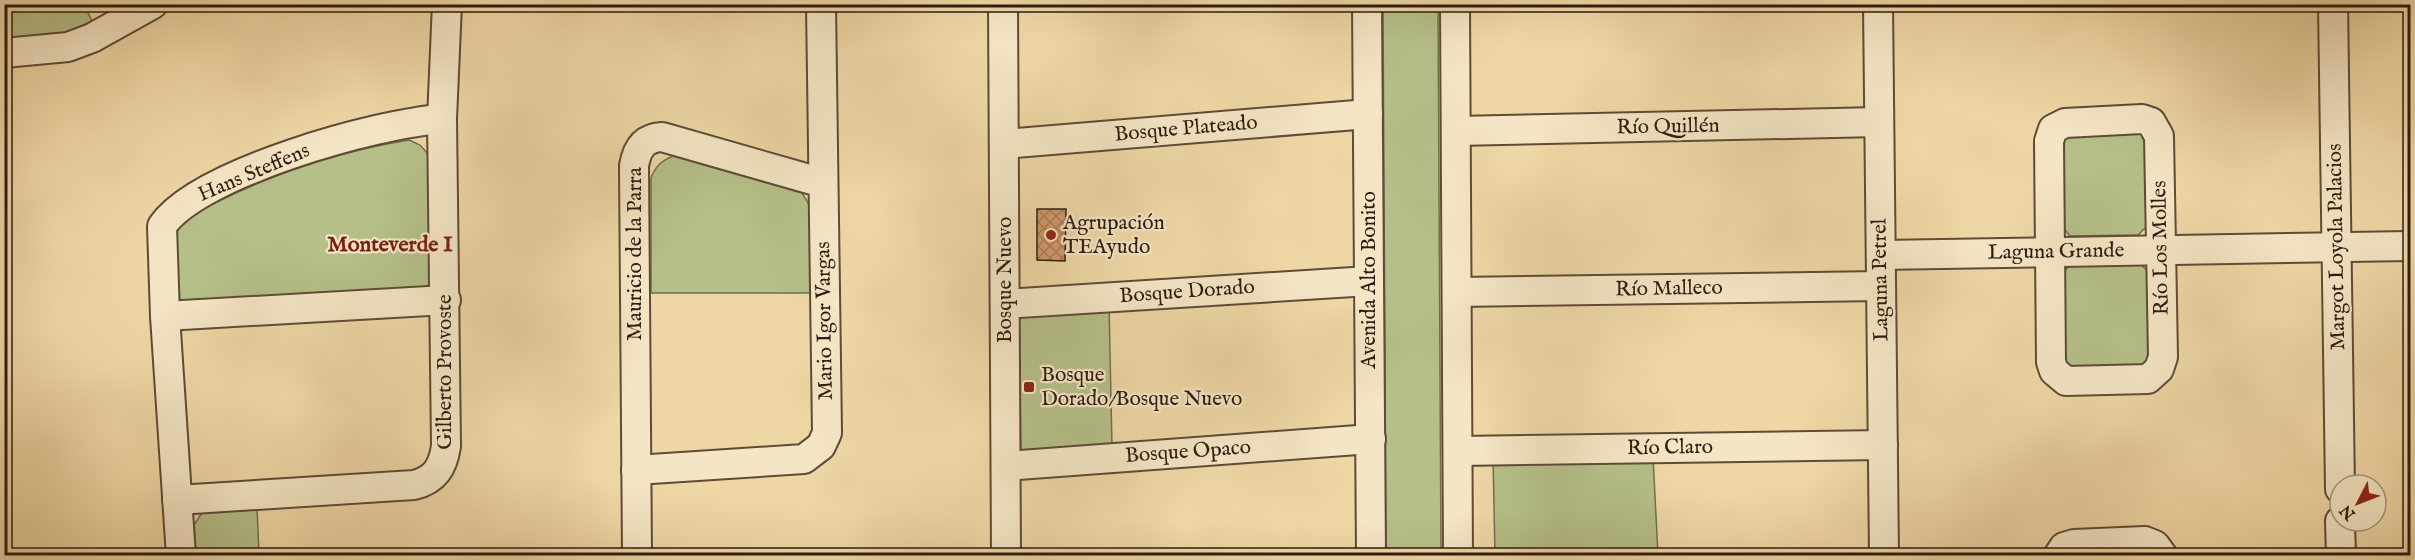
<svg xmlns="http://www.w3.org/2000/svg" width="2415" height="560" viewBox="0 0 2415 560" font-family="'IM FELL English',serif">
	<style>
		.park { fill: #b5bf88; stroke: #726e4e; stroke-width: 1.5 }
		.building { fill: url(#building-cross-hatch); stroke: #2e1c13; stroke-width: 1.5 }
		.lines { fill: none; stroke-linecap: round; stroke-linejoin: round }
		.minor-casing { stroke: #5e4b38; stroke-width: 32 }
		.minor { stroke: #f4e5c4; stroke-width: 28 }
		.poi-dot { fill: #8f2418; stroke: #f4e5c4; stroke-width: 2 }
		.labels { text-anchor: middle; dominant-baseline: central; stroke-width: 4.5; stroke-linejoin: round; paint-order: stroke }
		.street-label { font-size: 21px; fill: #2e1c13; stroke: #f4e5c4 }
		.poi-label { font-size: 21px; fill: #2e1c13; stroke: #f4e5c4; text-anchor: start }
		.neighbourhood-label { font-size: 22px; font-weight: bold; fill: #7a1f14; stroke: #f4e5c4 }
	</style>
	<defs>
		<pattern id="building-cross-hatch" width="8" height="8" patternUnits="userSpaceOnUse" patternTransform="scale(1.5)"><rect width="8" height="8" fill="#d1996b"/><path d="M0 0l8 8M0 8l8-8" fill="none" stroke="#aa7c57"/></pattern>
	</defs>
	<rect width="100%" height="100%" fill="#eed7a5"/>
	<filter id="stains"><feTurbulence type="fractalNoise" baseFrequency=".00333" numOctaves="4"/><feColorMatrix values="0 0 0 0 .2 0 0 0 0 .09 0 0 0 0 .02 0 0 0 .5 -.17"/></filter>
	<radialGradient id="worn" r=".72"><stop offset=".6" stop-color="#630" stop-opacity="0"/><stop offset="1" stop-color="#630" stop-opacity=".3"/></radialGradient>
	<g class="park">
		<path d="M4,5H84L92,21L68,33L14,38C0,33 5,17 4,5Z"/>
		<path d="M1383,5H1438L1441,555H1386Z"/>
		<path d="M2144,129L2152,221L2138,235L2070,236L2058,222L2060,134Z"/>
		<path d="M409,140L420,145L430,156L433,282L423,290L183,304L180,301C179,284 171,236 181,223C188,213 206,207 217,202C278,172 341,151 409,140Z"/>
		<path d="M673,156L802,193L810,206L812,293H651V178C655,167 661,161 673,156Z"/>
		<path d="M2141,264L2153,278L2150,367L2066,371L2058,279L2070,265Z"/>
		<path d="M1109,304L1112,448L1021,453L1019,310Z"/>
		<path d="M1493,457H1653L1658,555H1495Z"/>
		<path d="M257,507L259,555H196L194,525L201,514L209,511Z"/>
	</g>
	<path class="building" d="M1037,209H1066L1065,261L1037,260Z"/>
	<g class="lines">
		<g class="minor-casing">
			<g id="minor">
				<path d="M1003,4L1006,556"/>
				<path d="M1367,4L1371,556"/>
				<path d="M1455,4L1458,556"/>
				<path d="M1878,4L1884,556"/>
				<path d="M2333,4L2340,489"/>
				<path d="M4,53L68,47L92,38L153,4"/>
				<path d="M2142,119L2151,122L2159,136L2163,357L2159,369L2148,379L2066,381L2054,371L2051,362L2049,141L2053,129L2065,123Z"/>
				<path d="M1456,131L1879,122"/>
				<path d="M1004,144L1368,114"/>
				<path d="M1881,255L2410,246"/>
				<path d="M1457,292L1881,286"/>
				<path d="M1005,304L1369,281"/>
				<path d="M165,316L446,300"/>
				<path d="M1458,451L1883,445"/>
				<path d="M1006,466L1371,439"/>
				<path d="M636,470L804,459L821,446L827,433L821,4"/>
				<path d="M177,500L414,485C435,480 443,467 446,446L442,119L447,4"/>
				<path d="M2340,521L2341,556"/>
				<path d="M181,556L165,316L162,226C198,173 378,123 442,119"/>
				<path d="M637,556L634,166C637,148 644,138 662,137L823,183"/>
				<path d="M2058,556L2064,547L2074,544L2145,541L2155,545L2163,556"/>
			</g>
		</g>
		<use href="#minor" class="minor"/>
	</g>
	<g class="poi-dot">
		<circle cx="1051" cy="235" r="6"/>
		<rect x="1023" y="381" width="12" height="12" rx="3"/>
	</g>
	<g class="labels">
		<g class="street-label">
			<text transform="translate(1668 127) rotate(-1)">Río Quillén</text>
			<text transform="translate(1186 129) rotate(-5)">Bosque Plateado</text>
			<text transform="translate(254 173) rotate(-23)">Hans Steffens</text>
			<text transform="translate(2337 247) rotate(-91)">Margot Loyola Palacios</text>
			<text transform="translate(2161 248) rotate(-91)">Río Los Molles</text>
			<text transform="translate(2056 252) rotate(-1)">Laguna Grande</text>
			<text transform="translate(635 254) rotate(-90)">Mauricio de la Parra</text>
			<text transform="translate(1005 280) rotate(-90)">Bosque Nuevo</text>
			<text transform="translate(1369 280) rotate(-90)">Avenida Alto Bonito</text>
			<text transform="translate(1881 280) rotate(-91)">Laguna Petrel</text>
			<text transform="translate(1669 289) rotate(-1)">Río Malleco</text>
			<text transform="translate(1187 292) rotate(-4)">Bosque Dorado</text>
			<text transform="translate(825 321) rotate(-91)">Mario Igor Vargas</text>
			<text transform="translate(445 372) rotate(-90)">Gilberto Provoste</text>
			<text transform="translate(1670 448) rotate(-1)">Río Claro</text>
			<text transform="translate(1188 452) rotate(-4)">Bosque Opaco</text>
		</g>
		<g class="poi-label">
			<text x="1063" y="223">Agrupación<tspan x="1063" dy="24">TEAyudo</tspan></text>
			<text x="1041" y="375">Bosque<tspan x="1041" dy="24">Dorado/Bosque Nuevo</tspan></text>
		</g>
		<g class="neighbourhood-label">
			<text x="390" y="245">Monteverde I</text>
		</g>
	</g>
	<rect width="2415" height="560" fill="none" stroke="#eed7a5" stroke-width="24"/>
	<rect x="6" y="6" width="2403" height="548" fill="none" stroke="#2e1c13" stroke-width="3"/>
	<rect x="12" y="12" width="2391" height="536" fill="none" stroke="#2e1c13" stroke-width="1.5"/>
	<g transform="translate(2358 503) rotate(228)"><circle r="28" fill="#f4e5c4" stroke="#a5957d" stroke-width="1.5"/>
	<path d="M0-4.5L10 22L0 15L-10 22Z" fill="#8f2418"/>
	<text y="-9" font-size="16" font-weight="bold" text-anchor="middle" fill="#2e1c13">N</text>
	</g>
	<rect width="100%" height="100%" filter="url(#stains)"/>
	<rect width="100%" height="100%" fill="url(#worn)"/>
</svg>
